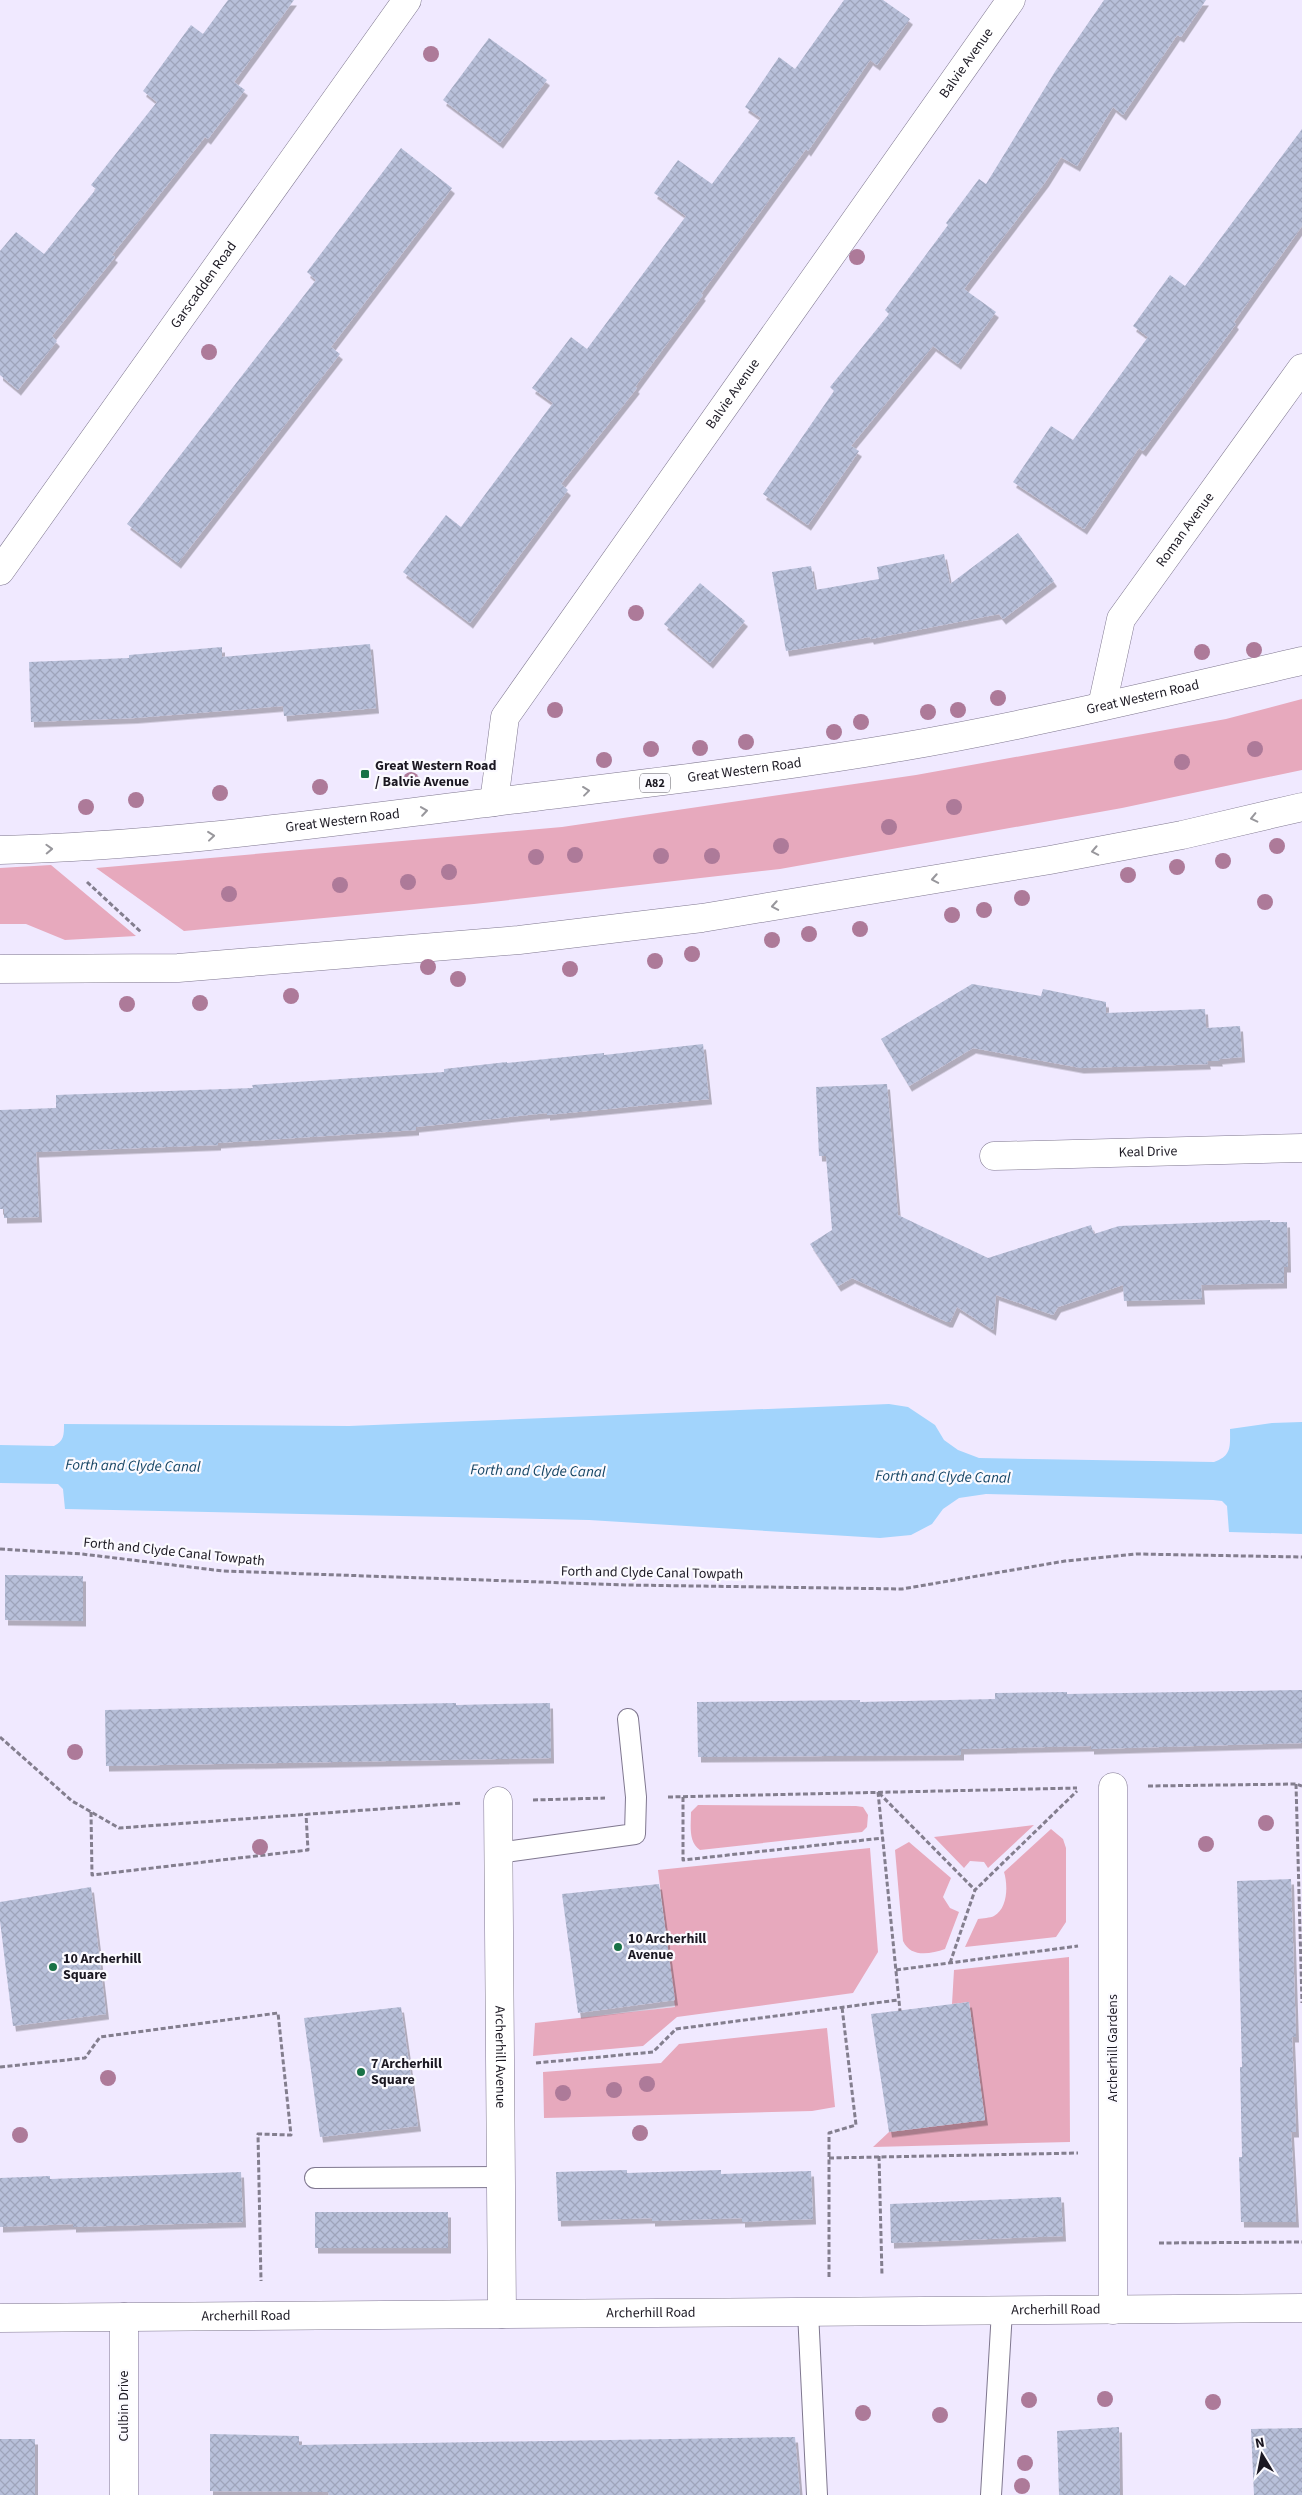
<svg xmlns="http://www.w3.org/2000/svg" width="1302" height="2495" viewBox="0 0 1302 2495" font-family="'Source Sans 3',sans-serif">
	<style>
		.green { fill: #e7a9bd }
		.water { fill: #a2d4fc }
		.building { fill: url(#building-cross-hatch); filter: url(#shadow) }
		.lines { fill: none; stroke-linecap: round; stroke-linejoin: round }
		.service-casing { stroke: #7f778f; stroke-width: 22 }
		.minor-casing { stroke: #7f778f; stroke-width: 29 }
		.tertiary-casing { stroke: #7f778f; stroke-width: 29 }
		.primary-casing { stroke: #7f778f; stroke-width: 29 }
		.path { stroke: #837e8e; stroke-width: 3; stroke-dasharray: 5 2.5; stroke-linecap: butt }
		.service { stroke: #fff; stroke-width: 20 }
		.minor { stroke: #fff; stroke-width: 28 }
		.tertiary { stroke: #fff; stroke-width: 28 }
		.primary { stroke: #fff; stroke-width: 28 }
		.tree { fill: #ad7a99 }
		.oneway { stroke: #98979c }
		.poi-dot { fill: #197246; stroke: #fbfaff; stroke-width: 2 }
		.labels { text-anchor: middle; dominant-baseline: central; stroke-width: 4.5; stroke-linejoin: round; paint-order: stroke }
		.shield { fill: #fbfaff; stroke: #5e5c64; stroke-width: 1 }
		.shield-label { font-size: 12px; font-weight: bold; fill: #1b1822 }
		.street-label { font-size: 14px; fill: #1b1822; stroke: #fbfaff }
		.poi-label { font-size: 14px; font-weight: bold; fill: #1b1822; stroke: #fbfaff; text-anchor: start }
		.water-label { font-size: 15px; font-style: italic; fill: #144464; stroke: #fbfaff }
	</style>
	<defs>
		<pattern id="building-cross-hatch" width="8" height="8" patternUnits="userSpaceOnUse" patternTransform="scale(1.25)"><rect width="8" height="8" fill="#b8c0da"/><path d="M0 0l8 8M0 8l8-8" fill="none" stroke="#9ea4bb"/></pattern>
		<filter id="shadow"><feDropShadow dx="3" dy="5.5" stdDeviation="0" flood-color="#0004"/></filter>
	</defs>
	<rect width="100%" height="100%" fill="#f0e9ff"/>
	<g class="green">
		<path d="M1302,699V770L1122,808L780,869L474,904L184,931L96,868L562,827L916,775L1226,719Z"/>
		<path d="M51,865L136,936L65,940L26,924H0V868Z"/>
		<path d="M698,1805L856,1806L863,1807L868,1815L867,1827L862,1832L700,1850C688,1842 691,1825 691,1812Z"/>
		<path d="M1034,1825L988,1868L984,1862L970,1861L964,1868L934,1837Z"/>
		<path d="M1051,1829L1063,1839L1066,1848V1922L1056,1937L965,1947L978,1919C983,1918 990,1918 994,1916C1008,1908 1008,1885 1004,1872Z"/>
		<path d="M909,1842L951,1878L943,1897L950,1908L959,1912L945,1949C930,1954 911,1958 903,1941L895,1850Z"/>
		<path d="M870,1848L878,1952L853,1993L677,2017L643,2046L533,2056L535,2023L675,2007L658,1870Z"/>
		<path d="M1069,1957L1070,2142L873,2147L889,2132L985,2120L969,2002L952,2004L954,1970Z"/>
		<path d="M827,2028L835,2107L812,2111L544,2118L543,2072L661,2063L679,2044Z"/>
	</g>
	<path class="water" d="M889,1404L908,1407L935,1425L944,1440L958,1450L979,1458L1214,1462C1232,1456 1230,1446 1230,1429L1272,1423L1302,1422V1534L1229,1532L1227,1506L1222,1501L1213,1500L986,1494L959,1498L943,1509L932,1524L911,1535L880,1538L589,1520L65,1509L63,1489L58,1484L0,1483V1445L54,1446C64,1441 64,1435 64,1424L349,1426Z"/>
	<g class="building">
		<path d="M228,0H294L234,82L245,90L208,139L205,137L112,255L115,257L52,336L57,341L18,390L0,375V251L16,232L44,254L96,189L91,185L157,102L143,91L191,25L203,34Z"/>
		<path d="M844,0H883L910,19L877,65L870,60L808,151L806,149L701,294L703,295L635,387L637,388L561,484L568,490L470,623L403,572L446,515L461,527L553,403L532,388L571,337L587,349L686,216L654,193L678,160L712,184L761,118L745,107L779,57L795,69Z"/>
		<path d="M1104,0H1206L1181,37L1177,35L1123,115L1113,107L1077,166L1061,157L1046,181L964,289L996,312L958,364L933,346L851,446L859,451L808,525L763,494L834,391L830,387L889,314L885,310L948,225L946,223L979,179L986,184L1056,70Z"/>
		<path d="M489,38L547,80L500,143L443,100Z"/>
		<path d="M1302,129V226L1234,322L1236,324L1143,451L1139,448L1084,529L1013,482L1051,426L1073,440L1148,337L1133,326L1170,275L1185,286Z"/>
		<path d="M401,148L452,188L331,347L340,354L178,563L127,524L316,280L307,272Z"/>
		<path d="M1018,533L1054,581L1003,619L999,614L871,639L870,637L786,651L772,572L811,566L815,590L879,579L877,567L944,554L950,584Z"/>
		<path d="M700,583L745,621L710,663L664,624Z"/>
		<path d="M370,644L376,708L284,716L283,706L135,718L31,722L29,662L129,658V655L222,647V657Z"/>
		<path d="M972,984L1041,996L1043,989L1106,1002V1013L1205,1009L1206,1028L1240,1026L1242,1057L1219,1059L1220,1061H1207L1208,1064L1081,1068L973,1048L909,1086L881,1039Z"/>
		<path d="M703,1044L709,1099L547,1115V1113L416,1127V1130L218,1143V1145L36,1152L39,1217L4,1218V1209H0V1110L56,1108V1095L253,1088L252,1085L444,1072V1069L507,1062V1063L604,1053V1055Z"/>
		<path d="M887,1084L898,1215L988,1258L1091,1225L1094,1234L1119,1226L1270,1220V1222H1287L1288,1267H1284V1283L1201,1285L1202,1299L1124,1301L1123,1285L1058,1307L1053,1315L996,1295L993,1330L957,1307L950,1322H947L852,1278L838,1286L810,1244L832,1230L826,1156H819L816,1087Z"/>
		<path d="M5,1575L83,1576V1621L5,1620Z"/>
		<path d="M1302,1690V1743L1091,1749V1746L961,1749V1755L698,1757L697,1702L860,1700V1702L995,1699V1693L1067,1692V1694Z"/>
		<path d="M456,1703V1705L550,1703L551,1758L106,1766L105,1710Z"/>
		<path d="M1291,1879L1296,2037H1292L1296,2132H1291L1296,2222H1241L1239,2157H1242L1240,2067H1242L1237,1881Z"/>
		<path d="M659,1884L675,2000L578,2013L562,1894Z"/>
		<path d="M91,1887L106,2014L13,2026L0,1921V1902Z"/>
		<path d="M969,2002L985,2120L889,2132L871,2014Z"/>
		<path d="M401,2007L418,2126L320,2137L304,2018Z"/>
		<path d="M627,2170V2173L721,2170V2174L811,2171L813,2219L742,2222V2218L652,2221V2218L558,2221L556,2172Z"/>
		<path d="M241,2172L243,2222L73,2227V2224L0,2227V2178L50,2176V2179Z"/>
		<path d="M1061,2197L1063,2236L891,2243L890,2204Z"/>
		<rect x="315" y="2212" width="133" height="36"/>
		<path d="M1119,2427L1120,2495H1059L1057,2431Z"/>
		<path d="M1302,2428V2495H1254L1251,2429Z"/>
		<path d="M210,2434L299,2436V2445L795,2437L800,2495H329L328,2492L210,2491Z"/>
		<rect x="0" y="2439" width="35" height="56"/>
	</g>
	<g class="lines">
		<g class="service-casing">
			<g id="service">
				<path d="M498,1853L635,1834L636,1797L628,1719"/>
				<path d="M315,2178L501,2177"/>
				<path d="M808,2312L817,2495"/>
				<path d="M991,2495L1002,2311"/>
			</g>
		</g>
		<g class="minor-casing">
			<g id="minor">
				<path id="s1" d="M0,571L407,0"/>
				<path id="s2" d="M1102,706L1121,619L1302,368"/>
				<path id="s3" d="M494,802L505,717L1011,0"/>
				<path id="s4" d="M994,1156L1302,1148"/>
				<path id="s5" d="M498,1801L502,2314"/>
				<path d="M1113,2310V1787"/>
				<path d="M124,2317V2495"/>
			</g>
		</g>
		<g class="tertiary-casing">
			<g id="tertiary">
				<path id="s6" d="M0,2318L1302,2308"/>
			</g>
		</g>
		<g class="primary-casing">
			<g id="primary">
				<path id="s7" d="M0,850C166,846 330,822 494,802C630,785 766,770 901,747C1035,724 1169,691 1302,661"/>
				<path d="M0,969L178,968L519,940L702,918L1050,860L1182,835L1302,807"/>
			</g>
		</g>
		<g class="path">
			<path d="M87,882L141,932"/>
			<path d="M0,1549L82,1554L223,1571L627,1585L902,1589L1065,1561L1137,1554L1302,1557"/>
			<path d="M0,1737L72,1801L119,1828L462,1803"/>
			<path d="M1296,1784L1302,2003"/>
			<path d="M1148,1786L1296,1784L1302,1786"/>
			<path d="M878,1792L900,2011"/>
			<path d="M879,1793L975,1890"/>
			<path d="M668,1797L1077,1788"/>
			<path d="M683,1797V1860L883,1838"/>
			<path d="M533,1800L605,1798"/>
			<path d="M91,1812L92,1875L308,1850L306,1814"/>
			<path d="M950,1963L975,1890L1077,1791"/>
			<path d="M896,1970L1078,1946"/>
			<path d="M536,2063L653,2052L676,2029L898,2000"/>
			<path d="M0,2067L85,2058L100,2037L278,2013L291,2135L258,2134L261,2281"/>
			<path d="M879,2156L882,2276"/>
			<path d="M829,2158L1078,2153"/>
			<path d="M1159,2243L1302,2242"/>
			<path d="M829,2277V2133L856,2125L842,2007"/>
		</g>
		<use href="#service" class="service"/>
		<use href="#minor" class="minor"/>
		<use href="#tertiary" class="tertiary"/>
		<use href="#primary" class="primary"/>
	</g>
	<g class="tree">
		<circle cx="431" cy="54" r="8"/>
		<circle cx="857" cy="257" r="8"/>
		<circle cx="209" cy="352" r="8"/>
		<circle cx="636" cy="613" r="8"/>
		<circle cx="1254" cy="650" r="8"/>
		<circle cx="1202" cy="652" r="8"/>
		<circle cx="998" cy="698" r="8"/>
		<circle cx="555" cy="710" r="8"/>
		<circle cx="958" cy="710" r="8"/>
		<circle cx="928" cy="712" r="8"/>
		<circle cx="861" cy="722" r="8"/>
		<circle cx="834" cy="732" r="8"/>
		<circle cx="746" cy="742" r="8"/>
		<circle cx="700" cy="748" r="8"/>
		<circle cx="651" cy="749" r="8"/>
		<circle cx="1255" cy="749" r="8"/>
		<circle cx="604" cy="760" r="8"/>
		<circle cx="1182" cy="762" r="8"/>
		<circle cx="411" cy="780" r="8"/>
		<circle cx="320" cy="787" r="8"/>
		<circle cx="220" cy="793" r="8"/>
		<circle cx="136" cy="800" r="8"/>
		<circle cx="86" cy="807" r="8"/>
		<circle cx="954" cy="807" r="8"/>
		<circle cx="889" cy="827" r="8"/>
		<circle cx="781" cy="846" r="8"/>
		<circle cx="1277" cy="846" r="8"/>
		<circle cx="575" cy="855" r="8"/>
		<circle cx="661" cy="856" r="8"/>
		<circle cx="712" cy="856" r="8"/>
		<circle cx="536" cy="857" r="8"/>
		<circle cx="1223" cy="861" r="8"/>
		<circle cx="1177" cy="867" r="8"/>
		<circle cx="449" cy="872" r="8"/>
		<circle cx="1128" cy="875" r="8"/>
		<circle cx="408" cy="882" r="8"/>
		<circle cx="340" cy="885" r="8"/>
		<circle cx="229" cy="894" r="8"/>
		<circle cx="1022" cy="898" r="8"/>
		<circle cx="1265" cy="902" r="8"/>
		<circle cx="984" cy="910" r="8"/>
		<circle cx="952" cy="915" r="8"/>
		<circle cx="860" cy="929" r="8"/>
		<circle cx="809" cy="934" r="8"/>
		<circle cx="772" cy="940" r="8"/>
		<circle cx="692" cy="954" r="8"/>
		<circle cx="655" cy="961" r="8"/>
		<circle cx="428" cy="967" r="8"/>
		<circle cx="570" cy="969" r="8"/>
		<circle cx="458" cy="979" r="8"/>
		<circle cx="291" cy="996" r="8"/>
		<circle cx="200" cy="1003" r="8"/>
		<circle cx="127" cy="1004" r="8"/>
		<circle cx="75" cy="1752" r="8"/>
		<circle cx="1266" cy="1823" r="8"/>
		<circle cx="1206" cy="1844" r="8"/>
		<circle cx="260" cy="1847" r="8"/>
		<circle cx="108" cy="2078" r="8"/>
		<circle cx="647" cy="2084" r="8"/>
		<circle cx="614" cy="2090" r="8"/>
		<circle cx="563" cy="2093" r="8"/>
		<circle cx="640" cy="2133" r="8"/>
		<circle cx="20" cy="2135" r="8"/>
		<circle cx="1105" cy="2399" r="8"/>
		<circle cx="1029" cy="2400" r="8"/>
		<circle cx="1213" cy="2402" r="8"/>
		<circle cx="863" cy="2413" r="8"/>
		<circle cx="940" cy="2415" r="8"/>
		<circle cx="1025" cy="2463" r="8"/>
		<circle cx="1022" cy="2486" r="8"/>
	</g>
	<defs><path id="oneway-chevron" d="M-2-3.5L2.5 0L-2 3.5" fill="none" stroke-width="1.6" stroke-linecap="round" stroke-linejoin="round" transform="scale(1.25)"/></defs>
	<g class="oneway">
		<use href="#oneway-chevron" transform="translate(586 791) rotate(-7)"/>
		<use href="#oneway-chevron" transform="translate(424 811) rotate(-8)"/>
		<use href="#oneway-chevron" transform="translate(1254 818) rotate(167)"/>
		<use href="#oneway-chevron" transform="translate(211 836) rotate(-6)"/>
		<use href="#oneway-chevron" transform="translate(49 849) rotate(-2)"/>
		<use href="#oneway-chevron" transform="translate(1095 851) rotate(169)"/>
		<use href="#oneway-chevron" transform="translate(935 879) rotate(170)"/>
		<use href="#oneway-chevron" transform="translate(775 906) rotate(170)"/>
	</g>
	<g class="poi-dot">
		<rect x="360" y="769" width="10" height="10" rx="2.5"/>
		<circle cx="618" cy="1947" r="5"/>
		<circle cx="53" cy="1967" r="5"/>
		<circle cx="361" cy="2072" r="5"/>
	</g>
	<g class="labels">
		<rect class="shield" x="640" y="773.5" width="30" height="19" rx="4"/>
		<g class="shield-label">
			<text x="655" y="783">A82</text>
		</g>
		<g class="street-label">
			<text stroke="none"><textPath href="#s3" startOffset="886">Balvie Avenue</textPath></text>
			<text stroke="none"><textPath href="#s1" startOffset="351">Garscadden Road</textPath></text>
			<text stroke="none"><textPath href="#s3" startOffset="481">Balvie Avenue</textPath></text>
			<text stroke="none"><textPath href="#s2" startOffset="199">Roman Avenue</textPath></text>
			<text stroke="none"><textPath href="#s7" startOffset="1154">Great Western Road</textPath></text>
			<text stroke="none"><textPath href="#s7" startOffset="749">Great Western Road</textPath></text>
			<text stroke="none"><textPath href="#s7" startOffset="344">Great Western Road</textPath></text>
			<text stroke="none"><textPath href="#s4" startOffset="154">Keal Drive</textPath></text>
			<text transform="translate(174 1552) rotate(6)">Forth and Clyde Canal Towpath</text>
			<text transform="translate(652 1573) rotate(1)">Forth and Clyde Canal Towpath</text>
			<text transform="translate(1113 2048) rotate(-90)">Archerhill Gardens</text>
			<text stroke="none"><textPath href="#s5" startOffset="256">Archerhill Avenue</textPath></text>
			<text stroke="none"><textPath href="#s6" startOffset="1056">Archerhill Road</textPath></text>
			<text stroke="none"><textPath href="#s6" startOffset="651">Archerhill Road</textPath></text>
			<text stroke="none"><textPath href="#s6" startOffset="246">Archerhill Road</textPath></text>
			<text transform="translate(124 2406) rotate(-90)">Culbin Drive</text>
		</g>
		<g class="poi-label">
			<text x="375" y="766">Great Western Road<tspan x="375" dy="16">/ Balvie Avenue</tspan></text>
			<text x="628" y="1939">10 Archerhill<tspan x="628" dy="16">Avenue</tspan></text>
			<text x="63" y="1959">10 Archerhill<tspan x="63" dy="16">Square</tspan></text>
			<text x="371" y="2064">7 Archerhill<tspan x="371" dy="16">Square</tspan></text>
		</g>
		<g class="water-label">
			<text transform="translate(133 1466) rotate(1)">Forth and Clyde Canal</text>
			<text transform="translate(538 1471) rotate(1)">Forth and Clyde Canal</text>
			<text transform="translate(943 1477) rotate(1)">Forth and Clyde Canal</text>
		</g>
	</g>
	<g transform="translate(1262 2455) rotate(350)" stroke="#fbfaff" stroke-width="4" paint-order="stroke">
	<path d="M0-4L9 19L0 12L-9 19Z" fill="#1b1822"/>
	<text y="-8" font-size="14" font-weight="bold" text-anchor="middle" fill="#1b1822">N</text>
	</g>
</svg>
